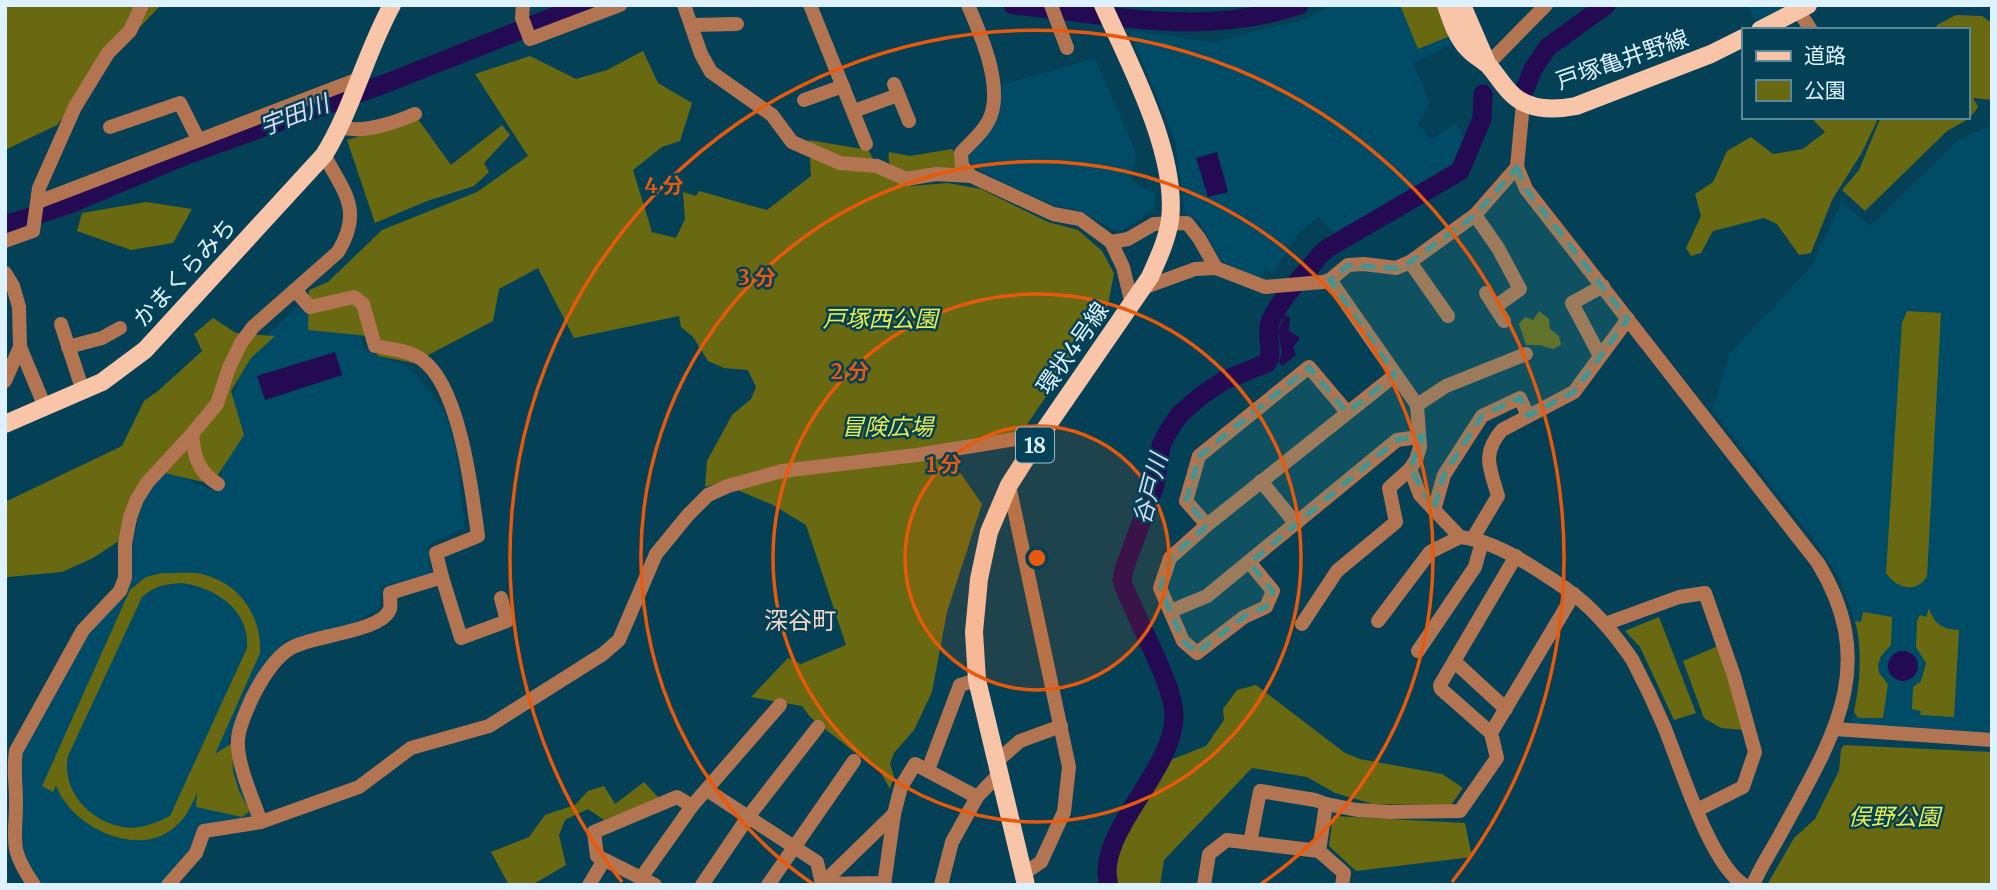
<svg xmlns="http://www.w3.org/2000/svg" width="1997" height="890" viewBox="0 0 1997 890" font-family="Merriweather,'Noto Sans JP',serif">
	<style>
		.built { fill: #004b65 }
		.green { fill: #696912; fill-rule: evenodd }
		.water { fill: #230a52 }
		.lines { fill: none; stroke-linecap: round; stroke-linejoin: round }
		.river { stroke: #230a52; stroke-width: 19 }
		.minor { stroke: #b37551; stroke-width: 14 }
		.major { stroke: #f9c5a9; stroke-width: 18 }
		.marked { fill: #429592; fill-opacity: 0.2; stroke: #429592; stroke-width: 5; stroke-dasharray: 14 9; stroke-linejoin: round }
		.ring { fill: none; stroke: #e8590c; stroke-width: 3.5 }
		.labels { text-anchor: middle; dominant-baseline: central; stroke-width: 5; stroke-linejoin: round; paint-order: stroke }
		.shield { fill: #044056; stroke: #9cbdcb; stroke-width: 2 }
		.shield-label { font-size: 21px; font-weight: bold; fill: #ddf2fd }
		.street-label { font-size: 23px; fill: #ddf2fd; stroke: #044056 }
		.park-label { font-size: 23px; font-style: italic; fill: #ecee4a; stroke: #044056 }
		.water-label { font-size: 24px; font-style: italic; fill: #dcdaf4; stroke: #044056 }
		.neighbourhood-label { font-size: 24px; fill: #f5d7c7; stroke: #044056 }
		.centre { fill: #e8590c; stroke: #044056; stroke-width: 3.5 }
		.ring-label { font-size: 21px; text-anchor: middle; font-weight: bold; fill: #e8590c; stroke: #044056; stroke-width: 5; stroke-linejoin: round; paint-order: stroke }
	</style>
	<rect width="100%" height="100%" fill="#044056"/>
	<g class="built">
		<path d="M1330,5H1438L1453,44L1413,63L1430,102L1418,125L1431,139L1456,123L1469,145L1463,161L1443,175L1350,226L1336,236L1318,216L1296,236L1273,273L1266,270L1260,280L1221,261L1199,221L1185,214L1175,140L1130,31L1214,42L1304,20Z"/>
		<path d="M1747,5H1791L1756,23Z"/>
		<path d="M1095,58L1135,150L1136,160L1130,178L1139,186L1156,193L1155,208L1121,231L1114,230L1078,210L1052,205L989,176L976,169L965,157L996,114L1002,85Z"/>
		<path d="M1992,124V735L1851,726L1858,694L1860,660L1857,628L1839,577L1813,539L1712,409L1730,353L1811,267L1842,201L1870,227L1957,141Z"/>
		<path d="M352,304L364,350L410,368L443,408L455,445L465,528L428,544L430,576L383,586L380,608L347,627L284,641L235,725L228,743L255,815L201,827L192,847L162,885H38L17,833L19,763L23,749L93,625L122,598L141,504L158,477L166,470L214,491L223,472L209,457L249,352L298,306L317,318Z"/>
	</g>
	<g class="green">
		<path d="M5,5H161L123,45L57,125L5,150Z"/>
		<path d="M1400,5H1438L1450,36L1418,49Z"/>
		<path d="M1956,15L1982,16L1992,23V100L1973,98L1978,107L1970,118L1947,131L1865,211L1842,190L1859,170L1881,117H1967V30H1936L1937,25Z"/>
		<path d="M643,51L658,83L692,103L680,141L662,147L633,170L652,232L676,238L685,219L683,192L696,196L699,191L767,210L811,176L809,140L868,150L877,166L911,186L948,183L981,189L1048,222L1078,230L1102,251L1114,273L1108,305L1026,426L1018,432L931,448L760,470L705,487L707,461L732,415L751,399L756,387L748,370L724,368L708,361L693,337L681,327L679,316L574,338L538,268L499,289L493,321L413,363L378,356L368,336L308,330L309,290L328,282L382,230L477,192L528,156L475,74L530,56L576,79L607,70Z"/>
		<path d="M1815,117H1879L1861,154L1832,200L1811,253L1799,255L1777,224L1764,218L1713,231L1701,253L1691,256L1686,248L1701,216L1695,194L1713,182L1727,151L1751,137L1773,154L1803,149L1825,132L1813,120Z"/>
		<path d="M417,118L451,165L502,125L510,135L484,163L489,172L474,186L427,201L375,223L347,140Z"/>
		<path d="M952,149L956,154V172C936,174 883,185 889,152L910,156Z"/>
		<path d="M146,202L192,209L173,243L131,250L77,231L82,213Z"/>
		<path d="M1539,311L1549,319L1550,329L1559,336L1561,345L1553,349L1539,345H1526L1519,324L1525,317L1533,320Z"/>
		<path d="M1907,311L1941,313L1927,577C1915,594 1896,588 1886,573L1902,323Z"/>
		<path d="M213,318L236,333L275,336L251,358L231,391L244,435L212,484L151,470L134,531L93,558L62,572L8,577L5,580V502L122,446L144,401L158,391L202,351L194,334Z"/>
		<path d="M917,455L949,457L982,504L947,612L932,692L914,730L894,753L890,764L894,776L890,789L881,773L810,717L802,706L751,697L788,658L801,664L846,645L806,525L773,505L728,486Z"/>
		<path d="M162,573C175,574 193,571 205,575C241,585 262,617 260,653L215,754L232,743L233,771L239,791L250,811L242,817L196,807L197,793C190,809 183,823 168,832C131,856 69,824 56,785L53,792L42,786L130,590L146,577ZM182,583C216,588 250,610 247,648L170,816C156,823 139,830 123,827C89,821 61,790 68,756L142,597C155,586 165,584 182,583Z"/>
		<path d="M1929,608C1934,624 1942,629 1959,630L1954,717L1920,715L1921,711L1912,709L1913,687L1921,681L1926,663L1916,647L1917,621L1920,615L1926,617Z"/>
		<path d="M1863,612L1892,617L1891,645L1881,656L1878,665L1879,673L1888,684L1883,718H1858L1854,712C1860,684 1863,650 1855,621L1861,622Z"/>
		<path d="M1659,617L1696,713L1674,720L1640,647L1625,631Z"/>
		<path d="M1720,645L1744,730L1721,728L1704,718L1683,661Z"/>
		<path d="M1256,685L1345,753L1360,759L1442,774L1463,788L1451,805L1373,804L1335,793L1307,777L1252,768L1164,860L1160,885H1115L1112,869L1117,846L1144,799L1168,761L1206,746L1224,720L1223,709L1237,690Z"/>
		<path d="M1844,745L1992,752V885H1767L1794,838L1815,819L1839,771L1841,749Z"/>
		<path d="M644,782L659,798L604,820L588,809L565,820L559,835L566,865L532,885H509L491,852L529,837L545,815L575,805L588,791L604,786L615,804Z"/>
		<path d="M1333,816L1465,823L1472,857L1356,871L1329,846Z"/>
	</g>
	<g class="water">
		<path d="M1217,152L1228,192L1208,197L1196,158Z"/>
		<path d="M1285,315L1290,317L1289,331L1300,338L1293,347L1296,355L1282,366L1279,362L1282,352L1278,331Z"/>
		<path d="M335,352L342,375L265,400L257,376Z"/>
		<circle cx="1903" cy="666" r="15"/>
	</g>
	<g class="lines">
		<g class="river">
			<path d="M1013,5C1111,14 1203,38 1299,5"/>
			<path d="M1525,89L1533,69L1548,47L1606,5"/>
			<path d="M5,225L67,205L189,154L387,83L584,5"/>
			<path d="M1109,885C1094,835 1171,774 1174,719C1176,691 1145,637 1134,609C1130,600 1124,590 1122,580L1124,569L1155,485L1161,445L1169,430L1180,414L1201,396L1223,381L1267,363C1275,349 1264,335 1271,320C1282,296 1304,275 1321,254L1328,248L1460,171L1482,119L1483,94"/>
		</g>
		<g class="minor">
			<path d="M523,5L522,18L530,39L620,5"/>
			<path d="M684,5L701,54L711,72L772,115L792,142L840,163L877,166L906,179L936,174L971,176"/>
			<path d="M810,5L866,144"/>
			<path d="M968,5C981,35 1002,83 991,115C986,130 971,142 961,153L962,166L971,176L1053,214L1080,219L1111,242L1128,239L1154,224L1187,223L1199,238L1216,268"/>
			<path d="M1051,5L1067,48"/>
			<path d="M1798,10L1811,30"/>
			<path d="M692,25L737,24"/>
			<path d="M1488,64L1546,5"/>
			<path d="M894,84L909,121"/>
			<path d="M804,100L843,86"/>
			<path d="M1523,103L1517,167L1526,189L1818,563C1881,667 1832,739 1781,833C1772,850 1760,867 1753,885"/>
			<path d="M854,111L898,95"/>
			<path d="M110,127L180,103L198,139"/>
			<path d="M340,127C363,134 394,123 415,114"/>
			<path d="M38,202L361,78"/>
			<path d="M1475,215L1498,248L1520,289L1495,307"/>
			<path d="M5,241L33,231L39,188L75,107L108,53L130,31L142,5"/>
			<path d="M1111,242L1123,267L1132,305"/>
			<path d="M1410,262L1448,316"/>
			<path d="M5,273L13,286L19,307L20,347L5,381"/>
			<path d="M1330,280L1417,405L1420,447L1416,460L1410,469L1420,495L1460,537C1489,540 1518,557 1542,573C1576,594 1593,608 1618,640C1623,647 1629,654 1633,661C1644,682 1654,703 1663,724C1680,764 1709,863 1744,885"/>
			<path d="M1143,288L1195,269L1216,268L1265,287L1323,282L1330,280L1348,265L1364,264L1396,268L1410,262L1475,215L1517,167"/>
			<path d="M1486,293L1504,321"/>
			<path d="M61,324L83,391"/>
			<path d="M20,347L45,407"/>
			<path d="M68,347L102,338L120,328"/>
			<path d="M1600,356L1572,303L1603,286"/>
			<path d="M1417,405L1446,386L1526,354"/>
			<path d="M1261,481L1296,524"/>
			<path d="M218,484C198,472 194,456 192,434L217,404L229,368L241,343L253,327L338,252C363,211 345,193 324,155"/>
			<path d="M1009,485L1069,767L1064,812L1041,862L1023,874"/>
			<path d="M1434,510L1444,475L1482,416L1520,398L1528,416"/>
			<path d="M1207,525L1186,501L1199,456L1309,367L1347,412"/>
			<path d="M1473,538L1498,496C1490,468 1481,454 1502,430L1574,392L1628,319"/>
			<path d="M1250,563L1273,591L1266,607L1244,617L1197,653L1183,641L1160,588L1170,558L1207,525L1395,375"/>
			<path d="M442,577L461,638L507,621L501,598"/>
			<path d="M1171,611L1207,596L1397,440L1419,437"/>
			<path d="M1378,621L1430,552L1460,537"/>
			<path d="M1302,624L1337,571L1396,522L1389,488L1410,469"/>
			<path d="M1605,624L1679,597L1705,593L1734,676L1755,752L1743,787L1697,810"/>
			<path d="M1418,651L1475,567L1482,542"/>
			<path d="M1455,662L1506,709"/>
			<path d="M1835,729L1992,740"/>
			<path d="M1491,733L1441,689L1440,685L1516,556"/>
			<path d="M996,762L1020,741L1061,726"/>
			<path d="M928,770L960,685L977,680"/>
			<path d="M707,790L817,862L822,884L884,883"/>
			<path d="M261,822C253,799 236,763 238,739C239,725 247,710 252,698C261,680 274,658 291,648C313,635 382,632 390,609C391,605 390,598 390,593L442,577L436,553L478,536C472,492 460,385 421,359C408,350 390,349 375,346L363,304L354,297L310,307L295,290"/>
			<path d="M1250,843L1260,791L1315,800L1326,804"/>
			<path d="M641,878L692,806L780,705"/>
			<path d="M34,885C8,847 16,842 16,801C16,782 13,770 16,751L83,630L120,591L125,578V544L130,517L137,499L147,483L192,434"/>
			<path d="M168,885L196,853L204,831L261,822L359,787L411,748L489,726L603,654L619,640L656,554L688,515L708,495L728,486L782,471L917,455L1041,435"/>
			<path d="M589,885L604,860"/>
			<path d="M655,885L597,856L594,832L677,797L692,806"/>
			<path d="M702,885L748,817L818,727"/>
			<path d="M768,885L854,761"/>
			<path d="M821,885L894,814"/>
			<path d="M884,885L894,814L901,787L915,764L977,797"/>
			<path d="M941,885L952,842L977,797L998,775"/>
			<path d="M1204,885L1209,854L1227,840L1319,851"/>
			<path d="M1342,885L1344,873L1319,851L1326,804L1357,810L1390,812L1460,811L1497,758L1491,733L1574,594"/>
		</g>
		<g class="major">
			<path d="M1446,5C1451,20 1457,38 1468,49C1474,56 1483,60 1489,66C1498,76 1504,88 1514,96C1531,111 1556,110 1576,106L1711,54L1743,38"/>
			<path d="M1462,5L1487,63"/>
			<path d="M1760,30L1808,5"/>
			<path d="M5,424L102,382L145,350L324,155C353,108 365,54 392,5"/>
			<path d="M1026,885L977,680L974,632L979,579L989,532L1009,485L1041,435L1150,277C1158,259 1167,240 1170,220C1178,154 1130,65 1103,5"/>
		</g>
	</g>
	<path class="marked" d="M1517,167L1526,189L1628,319L1574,392L1528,416L1520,398L1482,416L1444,475L1434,510L1410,469L1423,436L1397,440L1250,563L1273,591L1266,607L1244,617L1197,653L1183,641L1160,588L1170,558L1207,525L1186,501L1199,456L1309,367L1347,412L1395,375L1330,280L1348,265L1396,268L1410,262L1475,215Z"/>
	<circle cx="1037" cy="558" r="132" fill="#e8590c" fill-opacity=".12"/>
	<g class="ring">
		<circle cx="1037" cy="558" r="132"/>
		<circle cx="1037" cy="558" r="264"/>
		<path d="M813 884A396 396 0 1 1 1261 884"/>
		<path d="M622 882A527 527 0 1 1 1452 882"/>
	</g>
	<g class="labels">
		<rect class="shield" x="1016" y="427.5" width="38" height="35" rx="5"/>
		<g class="shield-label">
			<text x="1035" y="445">18</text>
		</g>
		<g class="street-label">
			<text transform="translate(1622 59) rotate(-19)">戸塚亀井野線</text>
			<text transform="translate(184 272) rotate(-47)">かまくらみち</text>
			<text transform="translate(1072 348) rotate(-55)">環状4号線</text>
		</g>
		<g class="park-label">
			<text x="880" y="318">戸塚西公園</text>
			<text x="887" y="426">冒険広場</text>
			<text x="1894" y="816">俣野公園</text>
		</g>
		<g class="water-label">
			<text transform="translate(294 115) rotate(-21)">宇田川</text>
			<text transform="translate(1150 489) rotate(-75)">谷戸川</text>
		</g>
		<g class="neighbourhood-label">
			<text x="800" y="620">深谷町</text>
		</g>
	</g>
	<circle cx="1037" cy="558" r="10" class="centre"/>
	<g class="ring-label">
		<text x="664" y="193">4 分</text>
		<text x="757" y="285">3 分</text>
		<text x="850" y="379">2 分</text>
		<text x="944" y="472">1 分</text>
	</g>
	<rect width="1997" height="890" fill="none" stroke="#ddf2fd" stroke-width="14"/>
	<rect x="1742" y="28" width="228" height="91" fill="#044056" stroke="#5b8799" stroke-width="2"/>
	<rect x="1756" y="51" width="35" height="10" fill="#f9c5a9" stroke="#5b8799" stroke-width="2"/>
	<text x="1804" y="63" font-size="21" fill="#ddf2fd">道路</text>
	<rect x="1756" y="80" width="35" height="21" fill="#696912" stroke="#5b8799" stroke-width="2"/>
	<text x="1804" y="98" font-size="21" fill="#ddf2fd">公園</text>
</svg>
